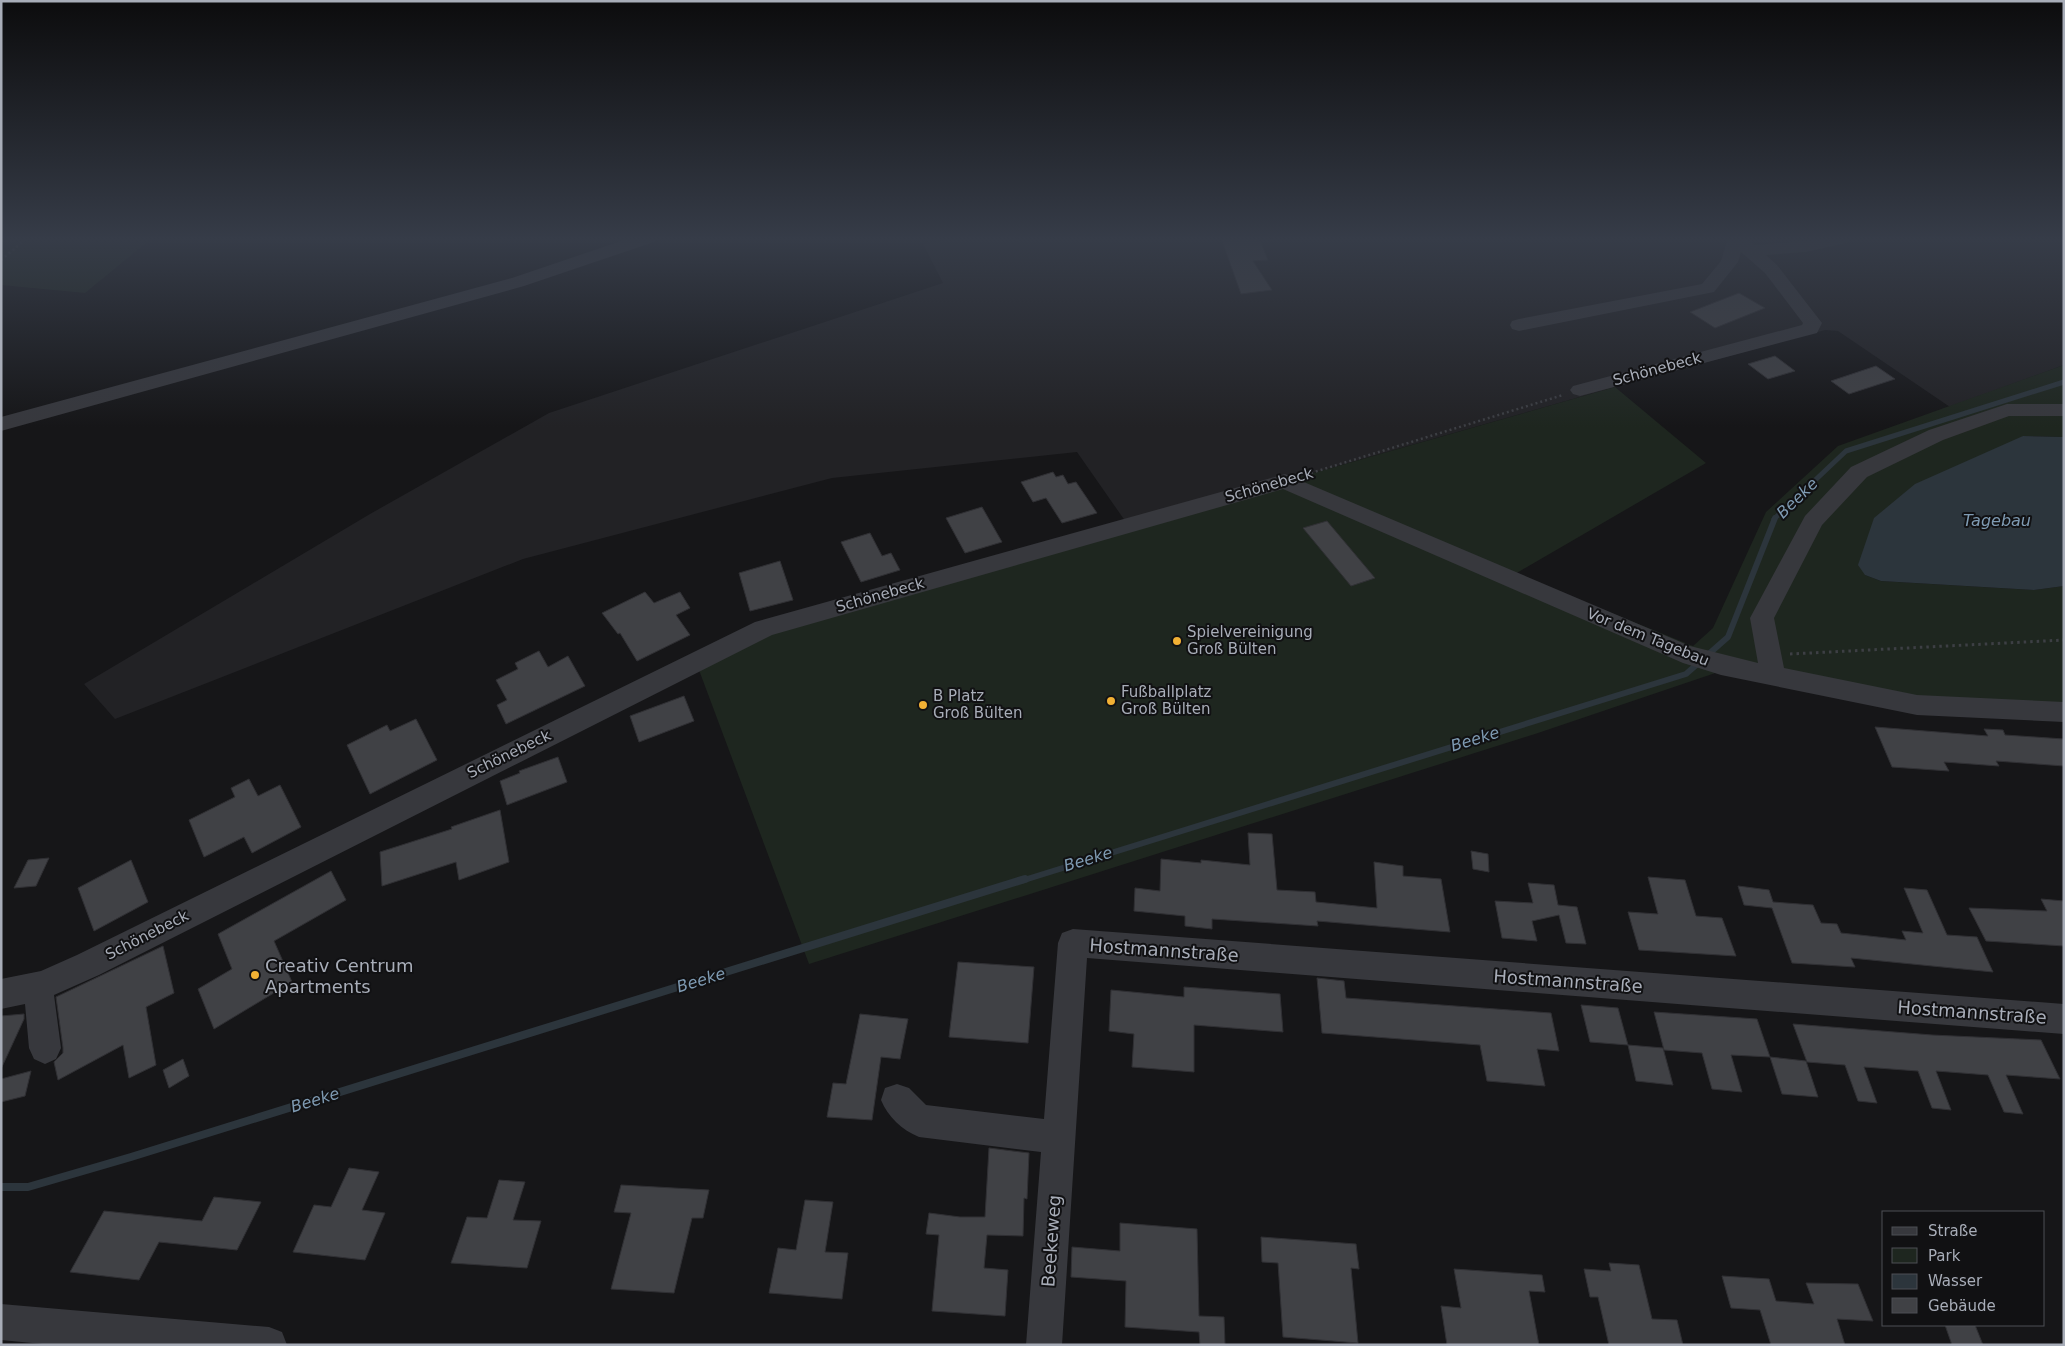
<svg xmlns="http://www.w3.org/2000/svg" width="2065" height="1346" viewBox="0 0 2065 1346" font-family="'DejaVu Sans',sans-serif">
	<style>
		.built { fill: #222225 }
		.green { fill: #1e261f }
		.water { fill: #2c353c }
		.lines { fill: none; stroke-linecap: round; stroke-linejoin: round }
		.stream-far2 { stroke: #2c353c; stroke-width: 5 }
		.stream-far1 { stroke: #2c353c; stroke-width: 6 }
		.stream { stroke: #2c353c; stroke-width: 8 }
		.building { fill: #404145; stroke: #303034 }
		.path-far1 { stroke: #3d3f44; stroke-width: 2.5; stroke-dasharray: 2 3; stroke-linecap: butt }
		.path { stroke: #3d3f44; stroke-width: 3; stroke-dasharray: 2.5 4; stroke-linecap: butt }
		.minor { fill: #37383d; fill-rule: evenodd }
		.poi-dot { fill: #f2b134; stroke: #111113; stroke-width: 2 }
		.labels { text-anchor: middle; dominant-baseline: central; stroke-width: 4; stroke-linejoin: round; paint-order: stroke }
		.street-label { font-size: 15px; fill: #a8adb8; stroke: #111113 }
		.poi-label { font-size: 15px; fill: #a8adb8; stroke: #111113; text-anchor: start }
		.water-label { font-size: 16px; font-style: italic; fill: #7f9bb3; stroke: #111113 }
		.near-street-label { font-size: 18px; fill: #a8adb8; stroke: #111113 }
		.near-poi-label { font-size: 18px; fill: #a8adb8; stroke: #111113; text-anchor: start }
	</style>
	<rect width="100%" height="100%" fill="#161618"/>
	<path class="built" d="M960,238H2064V365L1950,407L1838,331L1825,330L1615,387L1289,480L1130,528L1077,452L832,478L523,559L115,719L84,684L370,514L549,413L943,283L923,244Z"/>
	<g class="green">
		<path d="M1,238H152L85,293L1,285Z"/>
		<path d="M2064,365V437L2023,436L1865,575L1881,581L2034,590L2064,586V703L1914,696L1739,665L1538,733L809,964L699,670L761,637L1289,480L1615,387L1706,463L1515,574L1693,646L1713,628L1766,512L1838,446Z"/>
	</g>
	<path class="water" d="M2023,436L2064,437V586L2034,590L1881,581L1865,575L1858,565L1874,518L1915,484Z"/>
	<g class="lines">
		<path class="stream-far2" d="M1774,519L1846,451L2064,382"/>
		<path class="stream-far1" d="M1021,881L1686,674L1728,637L1775,518"/>
		<path class="stream" d="M1,1187H28L131,1157L1025,879"/>
	</g>
	<g class="building">
		<path d="M1221,238H1259L1268,260L1253,261L1272,290L1241,294Z"/>
		<path d="M1739,293L1765,308L1715,328L1690,312Z"/>
		<path d="M1775,356L1795,371L1768,379L1748,364Z"/>
		<path d="M1876,366L1895,379L1849,394L1831,381Z"/>
		<path d="M1053,472L1056,477L1063,475L1068,484L1076,482L1097,513L1062,523L1046,498L1033,502L1021,482Z"/>
		<path d="M982,507L1002,542L965,553L946,518Z"/>
		<path d="M1327,521L1375,578L1351,586L1303,528Z"/>
		<path d="M870,533L882,556L891,553L900,570L861,582L841,542Z"/>
		<path d="M780,561L793,600L750,611L739,573Z"/>
		<path d="M645,592L654,603L680,592L690,608L676,615L690,635L637,661L620,633L618,634L602,613Z"/>
		<path d="M539,651L548,667L568,656L585,686L506,724L497,705L507,700L496,680L518,669L515,663Z"/>
		<path d="M684,696L694,721L639,742L630,716Z"/>
		<path d="M416,719L437,760L370,794L347,745L387,725L390,731Z"/>
		<path d="M1875,727L1988,736L1984,729L2003,730L2005,735L2064,739V766L1996,761L1999,766L1944,762L1949,771L1892,767Z"/>
		<path d="M558,757L567,782L507,805L500,781L520,773L519,771Z"/>
		<path d="M249,779L258,796L280,785L301,827L252,853L244,837L204,857L189,820L235,797L231,788Z"/>
		<path d="M500,810L509,862L459,880L456,862L382,886L380,852L452,829L451,827Z"/>
		<path d="M1248,833L1272,834L1277,890L1315,892L1316,902L1377,908L1374,862L1403,866V876L1441,879L1450,932L1317,921L1318,926L1212,919V929L1185,926V916L1134,911L1135,888L1160,891L1161,859L1201,863V860L1250,865Z"/>
		<path d="M1471,851L1488,854L1489,872L1473,869Z"/>
		<path d="M49,858L36,886L14,888L28,860Z"/>
		<path d="M131,860L148,902L94,931L78,888Z"/>
		<path d="M331,871L346,900L274,941L292,982L214,1029L198,989L232,969L218,934Z"/>
		<path d="M1648,877L1685,880L1696,916L1722,918L1736,956L1639,950L1628,912L1658,914Z"/>
		<path d="M1528,883L1554,885L1558,905L1577,907L1586,944L1566,943L1559,915L1532,921L1537,941L1502,938L1495,901L1533,903Z"/>
		<path d="M1738,886L1769,890L1773,902L1813,905L1821,923L1837,924L1841,933L1906,940L1902,931L1923,933L1904,888L1927,890L1947,935L1977,937L1993,972L1851,958L1855,967L1792,963L1772,908L1744,905Z"/>
		<path d="M2041,899L2064,901V946L1986,941L1969,908L2047,911Z"/>
		<path d="M163,946L174,993L146,1007L156,1065L129,1078L123,1045L58,1080L54,1062L63,1053V1048L56,997Z"/>
		<path d="M958,962L1034,967L1028,1043L949,1037Z"/>
		<path d="M1317,978L1344,981L1346,998L1551,1013L1559,1051L1537,1049L1545,1086L1487,1081L1480,1045L1322,1033Z"/>
		<path d="M1184,987L1280,994L1283,1032L1194,1025V1072L1132,1067L1134,1034L1109,1031L1111,990L1184,997Z"/>
		<path d="M1581,1005L1618,1008L1628,1045L1663,1048L1673,1085L1636,1081L1628,1045L1590,1042Z"/>
		<path d="M1654,1012L1757,1019L1770,1057L1731,1055L1742,1092L1712,1089L1702,1053L1664,1050Z"/>
		<path d="M24,1014V1019L1,1069V1016Z"/>
		<path d="M860,1014L908,1019L900,1059L881,1057L872,1120L827,1117L833,1083L846,1084Z"/>
		<path d="M1793,1024L1932,1035L2041,1040L2060,1079L2006,1075L2023,1114L2004,1112L1988,1075L1936,1071L1951,1110L1932,1108L1918,1071L1864,1067L1877,1103L1858,1101L1845,1065L1807,1062Z"/>
		<path d="M1770,1057L1806,1061L1818,1097L1782,1094Z"/>
		<path d="M183,1059L189,1076L169,1088L163,1070Z"/>
		<path d="M31,1071L25,1096L1,1102V1079Z"/>
		<path d="M989,1148L1029,1153L1027,1199L1024,1198L1023,1236L987,1235L984,1268L1008,1270L1005,1316L932,1311L939,1235L926,1234L929,1213L960,1217H985Z"/>
		<path d="M349,1168L379,1172L362,1210L385,1213L365,1260L293,1252L314,1205L331,1207Z"/>
		<path d="M499,1180L525,1182L513,1220L541,1221L527,1268L451,1263L467,1217L487,1218Z"/>
		<path d="M621,1185L709,1190L703,1218H692L674,1293L611,1289L631,1213L614,1212Z"/>
		<path d="M214,1197L261,1202L237,1250L159,1242L139,1280L70,1272L104,1211L202,1221Z"/>
		<path d="M805,1200L833,1202L825,1252L848,1253L842,1299L769,1293L778,1248L796,1250Z"/>
		<path d="M1120,1223L1197,1229L1199,1316L1224,1317L1225,1345H1200L1199,1332L1125,1327L1126,1281L1071,1277L1072,1247L1120,1251Z"/>
		<path d="M1261,1237L1356,1244L1359,1269L1351,1268L1358,1343L1283,1337L1278,1263L1262,1262Z"/>
		<path d="M1609,1263L1639,1265L1652,1319L1677,1320L1683,1345H1609L1598,1297H1590L1584,1269L1611,1271Z"/>
		<path d="M1454,1269L1542,1275L1545,1292L1529,1291L1539,1345H1447L1441,1306L1461,1308Z"/>
		<path d="M1722,1276L1769,1279L1776,1301L1814,1304L1806,1283L1858,1284L1873,1321L1837,1319L1845,1345H1771L1760,1310L1731,1308Z"/>
		<path d="M1945,1325H1975L1983,1345H1952Z"/>
	</g>
	<g class="lines">
		<g class="path-far1">
			<path d="M1,260L27,238"/>
			<path d="M1311,473L1563,395"/>
		</g>
		<path class="path" d="M1790,654L2064,640"/>
		<g class="minor">
			<path d="M630,238H656L654,242L524,286L1,431V417L512,278Z"/>
			<path d="M1728,238H1747L1755,245C1788,243 1820,238 1852,238L1850,242L1806,252L1766,255L1777,265L1822,323L1817,333L1580,396L1573,394L1570,390L1573,386L1802,325L1803,323L1765,273L1741,252L1738,262L1714,292L1519,331L1512,329L1510,325L1512,321L1519,319L1702,284L1721,261Z"/>
			<path d="M2007,404H2064V416H2009L1943,440L1867,477L1822,525L1774,618L1784,668L1917,695L2064,702V722L1917,715L1721,675L1683,663L1283,489L772,635L99,975L54,995L61,1048L56,1059L45,1064L34,1059L29,1048L25,1004L1,1009V979L41,971L77,955L755,622L1285,474L1690,646L1758,663L1750,618L1805,516L1851,467L1929,430Z"/>
			<path d="M1073,929L2064,1004V1034L1087,958L1062,1345H1026L1041,1152L919,1137C902,1130 888,1117 881,1100L885,1088L897,1084L909,1088L926,1105L1044,1119L1058,943L1062,933Z"/>
			<path d="M1,1304L269,1327L282,1332L287,1345H53L1,1340Z"/>
		</g>
	</g>
	<linearGradient id="sky" x2="0" y2="1"><stop stop-color="#0c0c0d"/><stop offset="0.56" stop-color="#363c48"/><stop offset="1" stop-color="#363c48" stop-opacity="0"/></linearGradient>
	<rect width="2065" height="427" fill="url(#sky)"/>
	<g class="poi-dot">
		<circle cx="1177" cy="641" r="5"/>
		<circle cx="1111" cy="701" r="5"/>
		<circle cx="923" cy="705" r="5"/>
		<circle cx="255" cy="975" r="5"/>
	</g>
	<g class="labels">
		<g class="street-label">
			<text transform="translate(1657 369) rotate(-15)">Schönebeck</text>
			<text transform="translate(1269 485) rotate(-16)">Schönebeck</text>
			<text transform="translate(880 595) rotate(-16)">Schönebeck</text>
			<text transform="translate(1648 637) rotate(22)">Vor dem Tagebau</text>
			<text transform="translate(509 754) rotate(-26)">Schönebeck</text>
			<text transform="translate(147 935) rotate(-27)">Schönebeck</text>
		</g>
		<g class="poi-label">
			<text x="1187" y="632">Spielvereinigung<tspan x="1187" dy="17">Groß Bülten</tspan></text>
			<text x="1121" y="692">Fußballplatz<tspan x="1121" dy="17">Groß Bülten</tspan></text>
			<text x="933" y="696">B Platz<tspan x="933" dy="17">Groß Bülten</tspan></text>
		</g>
		<g class="water-label">
			<text transform="translate(1797 498) rotate(-44)">Beeke</text>
			<text x="1997" y="520">Tagebau</text>
			<text transform="translate(1475 739) rotate(-17)">Beeke</text>
			<text transform="translate(1088 859) rotate(-17)">Beeke</text>
			<text transform="translate(701 980) rotate(-17)">Beeke</text>
			<text transform="translate(315 1100) rotate(-17)">Beeke</text>
		</g>
		<g class="near-street-label">
			<text transform="translate(1164 950) rotate(4)">Hostmannstraße</text>
			<text transform="translate(1568 981) rotate(4)">Hostmannstraße</text>
			<text transform="translate(1972 1012) rotate(4)">Hostmannstraße</text>
			<text transform="translate(1051 1241) rotate(-86)">Beekeweg</text>
		</g>
		<g class="near-poi-label">
			<text x="265" y="965">Creativ Centrum<tspan x="265" dy="21">Apartments</tspan></text>
		</g>
	</g>
	<rect width="2065" height="1346" fill="none" stroke="#a8adb8" stroke-width="5"/>
	<rect x="1882" y="1211" width="162" height="115" fill="#111113" stroke="#4d4f55"/>
	<rect x="1892" y="1227" width="25" height="8" fill="#37383d" stroke="#4d4f55"/>
	<text x="1928" y="1236" font-size="15" fill="#a8adb8">Straße</text>
	<rect x="1892" y="1248" width="25" height="15" fill="#1e261f" stroke="#4d4f55"/>
	<text x="1928" y="1261" font-size="15" fill="#a8adb8">Park</text>
	<rect x="1892" y="1274" width="25" height="15" fill="#2c353c" stroke="#4d4f55"/>
	<text x="1928" y="1286" font-size="15" fill="#a8adb8">Wasser</text>
	<rect x="1892" y="1298" width="25" height="15" fill="#404145" stroke="#4d4f55"/>
	<text x="1928" y="1311" font-size="15" fill="#a8adb8">Gebäude</text>
</svg>
